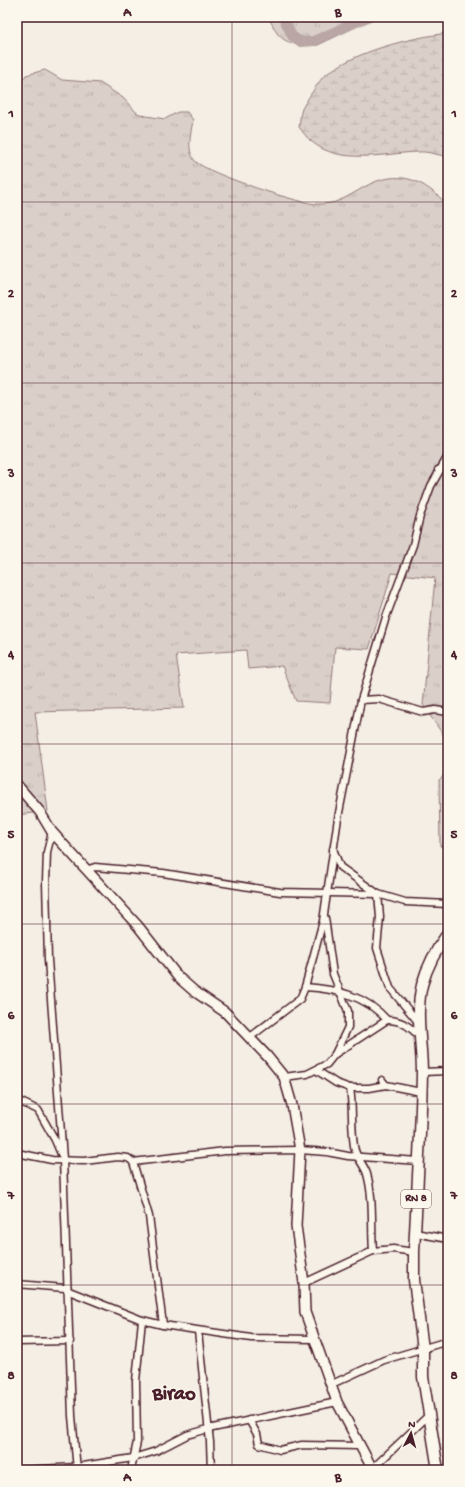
<svg xmlns="http://www.w3.org/2000/svg" width="465" height="1487" viewBox="0 0 465 1487" font-family="'Gochi Hand',sans-serif">
	<style>
		.grass { fill: url(#grass-tufts); stroke: #92787a }
		.wetland { fill: url(#wetland-marsh); stroke: #92787a }
		.lines { fill: none; stroke-linecap: round; stroke-linejoin: round }
		.river { stroke: #baa7a5; stroke-width: 10 }
		.street-casing { stroke: #4a1f2b; stroke-width: 9 }
		.secondary-casing { stroke: #4a1f2b; stroke-width: 12 }
		.primary-casing { stroke: #4a1f2b; stroke-width: 13 }
		.street { stroke: #fbf7ec; stroke-width: 6 }
		.secondary { stroke: #fbf7ec; stroke-width: 9 }
		.primary { stroke: #fbf7ec; stroke-width: 10 }
		.grid { fill: none; stroke: #4a1f2b; stroke-width: 1; stroke-opacity: 0.55 }
		.labels { text-anchor: middle; dominant-baseline: central; stroke-width: 3; stroke-linejoin: round; paint-order: stroke }
		.shield { fill: #fbf7ec; stroke: #7f6065; stroke-width: 1 }
		.shield-label { font-size: 11px; font-weight: bold; fill: #4a1f2b }
		.town-label { font-size: 20px; font-weight: bold; fill: #4a1f2b; stroke: #fbf7ec }
		.neatline { fill: none; stroke: #4a1f2b; stroke-width: 1.5 }
		.grid-label { font-size: 13px; text-anchor: middle; font-weight: bold; fill: #4a1f2b }
	</style>
	<defs>
		<pattern id="grass-tufts" width="24" height="20" patternUnits="userSpaceOnUse"><rect width="24" height="20" fill="#dbd0c9"/><path d="M3 7l-1-3M5 7V3M7 7l1-3M15 17l-1-3M17 17v-4M19 17l1-3" fill="none" stroke="#bdb2ad"/></pattern>
		<pattern id="wetland-marsh" width="20" height="14" patternUnits="userSpaceOnUse"><rect width="20" height="14" fill="#dbd0c9"/><path d="M1 5h8M5 5V1M11 12h8M15 12V8" fill="none" stroke="#bdb2ad"/></pattern>
	</defs>
	<rect width="100%" height="100%" fill="#f4eee4"/>
	<filter id="ink" filterUnits="userSpaceOnUse"><feTurbulence type="fractalNoise" baseFrequency=".025" numOctaves="2"/><feDisplacementMap in="SourceGraphic" scale="8" xChannelSelector="R" yChannelSelector="G"/><feConvolveMatrix kernelMatrix="1 2 1 2 8 2 1 2 1" color-interpolation-filters="sRGB"/></filter>
	<g filter="url(#ink)">
		<g class="grass">
			<path d="M267,17H377L318,45C304,47 286,45 277,33C273,27 272,22 267,17Z"/>
			<path d="M45,70L62,80L100,83L123,98L137,113L146,116L165,119L178,112H187L193,120C191,133 186,150 195,161C206,173 304,206 320,204C326,204 333,203 338,201C356,194 370,180 390,178C415,175 431,189 448,205V742L423,705L435,578L392,573L369,649L335,647L330,703L296,701L282,666L248,669L246,650L176,655L184,708L35,712L48,811L17,815V87L26,75Z"/>
			<path d="M448,772V848L440,846L439,780Z"/>
		</g>
		<path class="wetland" d="M448,33V157C439,155 427,151 418,152C385,153 339,166 311,141C306,137 303,132 299,127C300,122 300,114 302,109C303,106 321,78 324,76C355,51 409,38 448,33Z"/>
		<g class="lines">
			<path class="river" d="M283,17L292,36L301,42L313,41L368,17"/>
			<g class="street-casing">
				<g id="street">
					<path d="M438,470L448,466"/>
					<path d="M361,700L379,699L423,712L435,710L448,712"/>
					<path d="M52,832L47,852L46,882L48,960L63,1159L72,1416L77,1470"/>
					<path d="M333,849L340,867L378,894L380,917L377,948L390,988L419,1023"/>
					<path d="M86,870L95,867L163,873L280,892L378,894L405,902L448,904"/>
					<path d="M325,918L333,974L348,1011V1027L335,1054"/>
					<path d="M305,987C336,989 365,995 387,1020C402,1020 409,1026 420,1037"/>
					<path d="M249,1038L300,999L305,987L323,921L338,818L361,700L386,617L413,545L420,516L431,486L448,456"/>
					<path d="M316,1070L336,1083L350,1088C353,1107 351,1126 354,1146C355,1157 364,1164 367,1174C374,1199 371,1225 373,1251"/>
					<path d="M422,1072L448,1071"/>
					<path d="M284,1077L307,1074L327,1064L335,1054L387,1020"/>
					<path d="M382,1080L386,1085L421,1092"/>
					<path d="M350,1088H369L386,1085"/>
					<path d="M17,1100L38,1110L55,1140L61,1154"/>
					<path d="M17,1153L52,1160L84,1161L118,1157L128,1158L133,1162L149,1216L163,1325"/>
					<path d="M133,1162L225,1151L300,1150L327,1152L348,1156L418,1161"/>
					<path d="M415,1233L448,1239"/>
					<path d="M304,1283L373,1251L393,1249L414,1252"/>
					<path d="M17,1284L65,1288L69,1291L142,1320L163,1325L251,1338L313,1339"/>
					<path d="M198,1331L210,1442L211,1470"/>
					<path d="M17,1342L70,1341"/>
					<path d="M332,1384L384,1360L448,1341"/>
					<path d="M249,1420L257,1434L259,1444L280,1450L302,1445L360,1446"/>
					<path d="M22,1470L77,1467L133,1458L156,1451L187,1435L208,1429L337,1402"/>
					<path d="M131,1470L137,1442L136,1381L142,1320"/>
					<path d="M371,1470L429,1415"/>
				</g>
			</g>
			<g class="secondary-casing">
				<path id="secondary" d="M17,785L40,812L52,832L138,926L178,977L194,991L225,1012L267,1056L284,1077L292,1105L300,1150L296,1226L304,1283L305,1312L337,1402L373,1470"/>
			</g>
			<g class="primary-casing">
				<path id="primary" d="M438,1470L423,1377V1349L414,1280V1252C417,1192 421,1132 422,1073C422,1043 415,1014 422,985C427,967 437,948 448,933"/>
			</g>
			<use href="#street" class="street"/>
			<use href="#secondary" class="secondary"/>
			<use href="#primary" class="primary"/>
		</g>
	</g>
	<path class="grid" d="M232,17V1470M17,202H448M17,383H448M17,563H448M17,744H448M17,924H448M17,1104H448M17,1285H448"/>
	<g class="labels">
		<rect class="shield" x="401" y="1190" width="30" height="18" rx="3"/>
		<g class="shield-label">
			<text x="416" y="1199">RN 8</text>
		</g>
		<g class="town-label">
			<text x="174" y="1395">Birao</text>
		</g>
	</g>
	<rect width="465" height="1487" fill="none" stroke="#fbf7ec" stroke-width="44"/>
	<g transform="translate(411 1433) rotate(6)" stroke="#fbf7ec" stroke-width="3" paint-order="stroke">
	<path d="M0-3L7 15L0 10L-7 15Z" fill="#4a1f2b"/>
	<text y="-6" font-size="11" font-weight="bold" text-anchor="middle" fill="#4a1f2b">N</text>
	</g>
	<rect x="22" y="22" width="421" height="1443" class="neatline"/>
	<g class="grid-label">
		<text x="127" y="16">A</text>
		<text x="338" y="16">B</text>
		<text x="11" y="117">1</text>
		<text x="454" y="117">1</text>
		<text x="11" y="297">2</text>
		<text x="454" y="297">2</text>
		<text x="11" y="477">3</text>
		<text x="454" y="477">3</text>
		<text x="11" y="658">4</text>
		<text x="454" y="658">4</text>
		<text x="11" y="838">5</text>
		<text x="454" y="838">5</text>
		<text x="11" y="1019">6</text>
		<text x="454" y="1019">6</text>
		<text x="11" y="1199">7</text>
		<text x="454" y="1199">7</text>
		<text x="11" y="1379">8</text>
		<text x="454" y="1379">8</text>
		<text x="127" y="1481">A</text>
		<text x="338" y="1481">B</text>
	</g>
</svg>
